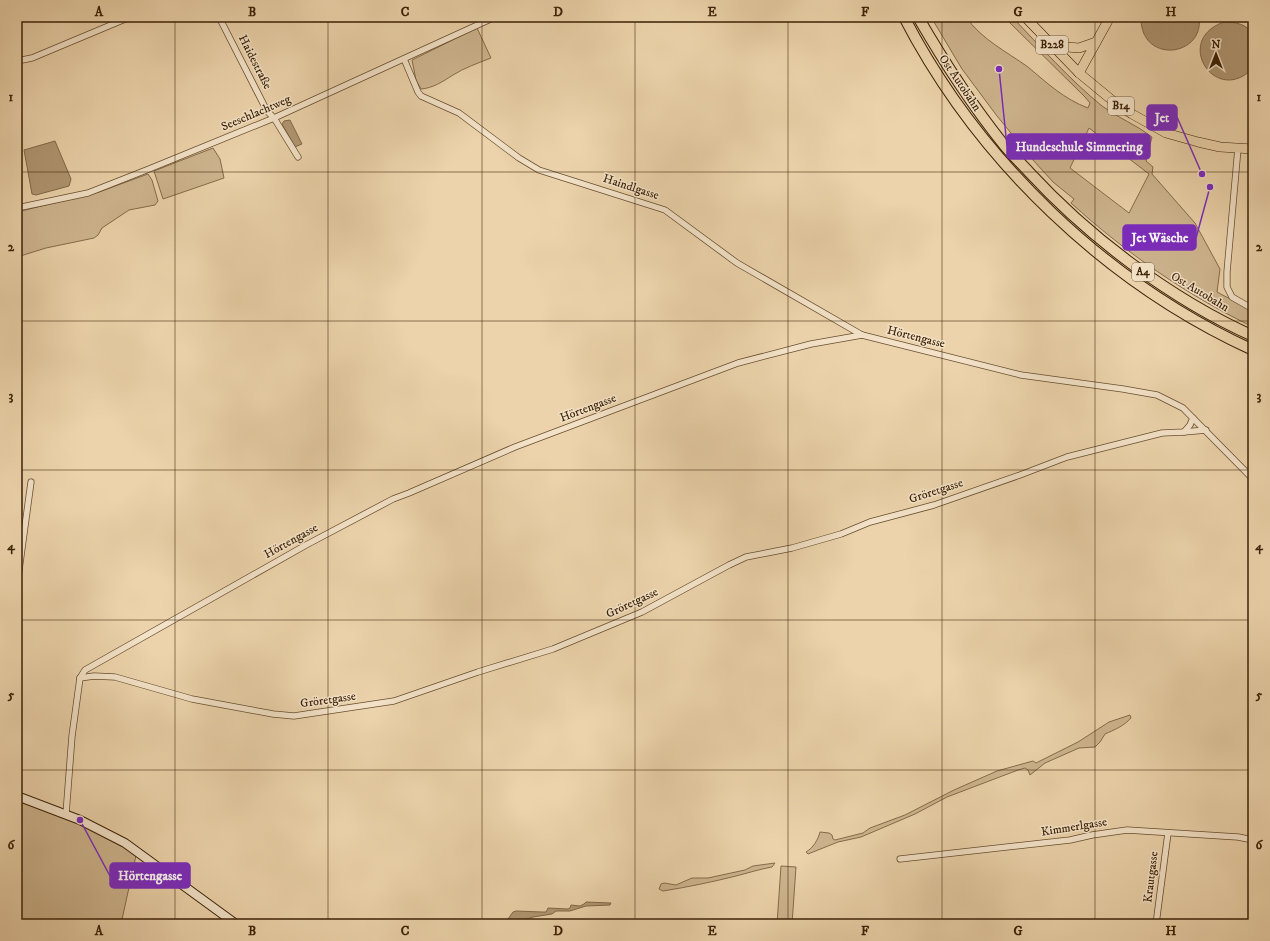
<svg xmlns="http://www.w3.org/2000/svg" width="1270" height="941" viewBox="0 0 1270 941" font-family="'IM FELL DW Pica',serif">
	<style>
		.green { fill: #ceb58f; stroke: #846c4a; fill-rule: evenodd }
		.water { fill: #b09773; stroke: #816847 }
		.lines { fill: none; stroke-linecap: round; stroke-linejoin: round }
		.street-casing { stroke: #674e2f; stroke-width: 7 }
		.secondary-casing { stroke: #3b2206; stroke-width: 10 }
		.primary-casing { stroke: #3b2206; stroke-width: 10 }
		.highway-casing { stroke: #3b2206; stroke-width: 12 }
		.street { stroke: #f3e2c8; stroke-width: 5.5 }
		.secondary { stroke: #f3e2c8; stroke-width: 8 }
		.primary { stroke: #ecd3ab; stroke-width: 9 }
		.highway { stroke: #ecd3ab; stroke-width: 10 }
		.grid { fill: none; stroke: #3b2206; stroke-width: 1; stroke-opacity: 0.55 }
		.labels { text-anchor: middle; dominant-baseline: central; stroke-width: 3; stroke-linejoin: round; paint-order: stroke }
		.shield { fill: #f3e2c8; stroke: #725c40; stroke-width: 1 }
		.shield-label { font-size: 11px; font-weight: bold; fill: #3b2206 }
		.street-label { font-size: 12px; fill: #3b2206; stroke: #f3e2c8 }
		.leader { fill: none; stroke: #7b2cbf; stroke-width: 1.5 }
		.callout-dot { fill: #7b2cbf; stroke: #f3e2c8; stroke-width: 1.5 }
		.callout { fill: #7b2cbf; stroke: #7b2cbf; stroke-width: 1.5 }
		.callout-label { font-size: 13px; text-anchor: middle; font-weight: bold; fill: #fff }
		.neatline { fill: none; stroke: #3b2206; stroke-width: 1.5 }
		.grid-label { font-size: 13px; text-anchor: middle; font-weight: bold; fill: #3b2206 }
	</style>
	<rect width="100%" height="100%" fill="#ecd3ab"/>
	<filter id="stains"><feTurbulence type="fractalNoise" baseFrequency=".005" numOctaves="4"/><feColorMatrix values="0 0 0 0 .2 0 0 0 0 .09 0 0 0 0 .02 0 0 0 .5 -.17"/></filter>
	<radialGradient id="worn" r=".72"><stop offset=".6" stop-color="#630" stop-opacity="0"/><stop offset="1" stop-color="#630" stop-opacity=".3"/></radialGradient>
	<g class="green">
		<path d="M931,17H966C981,39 1007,52 1028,67C1047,83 1064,99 1088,108L1090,103L1085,97L1004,17H1012C1041,47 1069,79 1102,106C1118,118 1137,125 1152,137L1146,161L1153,167L1152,174L1195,223L1220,269L1217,292L1253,311V327C1185,294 1126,253 1071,203L1074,199L1053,182L1033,160L997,116L962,69ZM1089,128L1149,174L1129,213L1070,168Z"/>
		<path d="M477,28L491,58C478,63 464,68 453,75C442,82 433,88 421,89L416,80L412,60Z"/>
		<path d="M213,148L220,159L224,178L163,199L154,171Z"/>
		<path d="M148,174L152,180L158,201L155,205L129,210L102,228L98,235L94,238L46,248L17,257V212L99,192Z"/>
		<path d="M1130,715L1131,718C1124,726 1114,730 1105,734L1100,742L1095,747L1079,748L1045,763L1030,775L1028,770L1025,768L1018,770L947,797L915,814L861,837L838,842L808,854L806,852C813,848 818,840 820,832L829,833L832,835L833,839L835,840L863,833L870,828L905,815L954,790L997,771L1033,761L1036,763L1078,742L1109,722Z"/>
		<path d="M17,796L66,814L137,851L121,924H17Z"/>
		<path d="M775,863L772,867C760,869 748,873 736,876C712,882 688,887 663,891L659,889L661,884L664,883L676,885L692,878H708L745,870L753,866Z"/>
		<path d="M781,866L796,867L792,924H777Z"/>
	</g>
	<g class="water">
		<path d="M1141,17H1199C1205,57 1140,65 1141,17Z"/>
		<path d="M1224,22C1236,22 1246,24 1253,34V68C1216,107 1172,40 1224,22Z"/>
		<path d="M290,120L302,144L295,147L282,124L284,121Z"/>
		<path d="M55,141L71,179L69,186L36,195L32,194L24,150Z"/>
		<path d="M586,902L611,903L610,905L586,906L570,911H556L552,914L533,917L520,921L511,922L508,919L513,912L516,911L542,912H546L548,908L568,909L570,908L571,905L580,906L584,904Z"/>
	</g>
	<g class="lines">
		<g class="street-casing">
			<g id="street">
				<path d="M219,17L267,111L274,118L298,157"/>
				<path d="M404,59L418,92L421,96L459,113L519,158L539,170L665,210L737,263L862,335"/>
				<path d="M17,61L32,58L130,17"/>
				<path d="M1238,148L1227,272V287L1232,297L1253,309"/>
				<path d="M17,208L88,193L149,169L274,118L495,17"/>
				<path d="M1184,432L1206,430"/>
				<path d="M17,585L31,482"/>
				<path d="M80,678L94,676L115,677L192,699L273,714L294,716L394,701L478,672L553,649L642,612L729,565L746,557L792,548L841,534L870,522L934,505L1020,475L1067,457L1162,433L1184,432L1190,425L1193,418"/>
				<path d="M66,814L72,736L80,678L85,670L306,545L393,499L409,493L515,447L738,363L811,344L862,335L1021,375L1123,389L1157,395L1183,408L1253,479"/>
				<path d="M900,859L1070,840L1092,835L1127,830L1238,837L1253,840"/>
				<path d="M1156,924L1168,833"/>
			</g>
		</g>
		<g class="secondary-casing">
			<path id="secondary" d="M17,796L80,820L125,843L236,924"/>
		</g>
		<g class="primary-casing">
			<g id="primary">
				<path d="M1025,17L1079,73L1113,101L1132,114L1166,133L1198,142L1220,147L1253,149"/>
				<path d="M1050,41L1067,47L1079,48L1096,42"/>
				<path d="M1079,73L1110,17"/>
			</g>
		</g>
		<g class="highway-casing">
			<g id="highway">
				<path d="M904,17C978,160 1106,283 1253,350"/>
				<path d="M918,17C944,62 972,105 1004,145C1012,155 1021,163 1029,172C1090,238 1171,299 1253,336"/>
			</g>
		</g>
		<use href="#street" class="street"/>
		<use href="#secondary" class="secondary"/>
		<use href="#primary" class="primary"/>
		<use href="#highway" class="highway"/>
	</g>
	<path class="grid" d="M175,17V924M328,17V924M482,17V924M635,17V924M788,17V924M942,17V924M1095,17V924M17,172H1253M17,321H1253M17,470H1253M17,620H1253M17,770H1253"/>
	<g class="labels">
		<g class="shield">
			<rect x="1036" y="36" width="32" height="18" rx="3"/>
			<rect x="1108" y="97" width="26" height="18" rx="3"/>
			<rect x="1132" y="263" width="22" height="18" rx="3"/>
		</g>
		<g class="shield-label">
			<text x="1052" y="45">B228</text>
			<text x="1121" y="106">B14</text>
			<text x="1143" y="272">A4</text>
		</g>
		<g class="street-label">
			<text transform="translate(255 62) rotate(63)">Haidestraße</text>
			<text transform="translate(960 83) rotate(56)">Ost Autobahn</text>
			<text transform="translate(256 113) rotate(-23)">Seeschlachtweg</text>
			<text transform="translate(631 187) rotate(18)">Haindlgasse</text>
			<text transform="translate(1200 292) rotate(31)">Ost Autobahn</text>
			<text transform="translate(916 337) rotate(14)">Hörtengasse</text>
			<text transform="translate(588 408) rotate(-21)">Hörtengasse</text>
			<text transform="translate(936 491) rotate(-18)">Gröretgasse</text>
			<text transform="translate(291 541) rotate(-29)">Hörtengasse</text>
			<text transform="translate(632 603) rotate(-25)">Gröretgasse</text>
			<text transform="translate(328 700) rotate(-8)">Gröretgasse</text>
			<text transform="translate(1074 827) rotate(-9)">Kimmerlgasse</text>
			<text transform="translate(1151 877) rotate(-83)">Krautgasse</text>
		</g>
	</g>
	<path class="leader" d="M1202 174L1177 117M999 69L1007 146M1210 187L1196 238M80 820L110 876"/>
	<g class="callout-dot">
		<circle cx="1202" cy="174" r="4"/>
		<circle cx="999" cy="69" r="4"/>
		<circle cx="1210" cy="187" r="4"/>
		<circle cx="80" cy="820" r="4"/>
	</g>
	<g class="callout">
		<rect x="1147" y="105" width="30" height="25" rx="4"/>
		<rect x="1007" y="134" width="143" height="25" rx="4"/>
		<rect x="1123" y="225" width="73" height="25" rx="4"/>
		<rect x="110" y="863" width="80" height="25" rx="4"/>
	</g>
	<g class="callout-label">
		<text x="1162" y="122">Jet</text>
		<text x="1079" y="151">Hundeschule Simmering</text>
		<text x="1160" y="242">Jet Wäsche</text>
		<text x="150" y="880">Hörtengasse</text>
	</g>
	<rect width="1270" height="941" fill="none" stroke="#ecd3ab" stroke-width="44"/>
	<g transform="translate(1216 54)" stroke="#f3e2c8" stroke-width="3" paint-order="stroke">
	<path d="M0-3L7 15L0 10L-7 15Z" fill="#3b2206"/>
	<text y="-6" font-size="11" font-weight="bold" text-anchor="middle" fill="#3b2206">N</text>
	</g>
	<rect x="22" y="22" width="1226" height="897" class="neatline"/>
	<g class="grid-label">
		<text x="99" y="16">A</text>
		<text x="252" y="16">B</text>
		<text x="405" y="16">C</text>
		<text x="558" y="16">D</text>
		<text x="712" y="16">E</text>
		<text x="865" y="16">F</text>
		<text x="1018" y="16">G</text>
		<text x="1171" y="16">H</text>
		<text x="11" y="101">1</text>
		<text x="1259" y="101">1</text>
		<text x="11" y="251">2</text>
		<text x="1259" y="251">2</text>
		<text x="11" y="400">3</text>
		<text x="1259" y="400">3</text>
		<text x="11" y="550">4</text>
		<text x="1259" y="550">4</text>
		<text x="11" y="699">5</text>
		<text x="1259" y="699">5</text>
		<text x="11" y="849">6</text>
		<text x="1259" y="849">6</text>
		<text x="99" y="935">A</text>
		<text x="252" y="935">B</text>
		<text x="405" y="935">C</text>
		<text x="558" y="935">D</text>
		<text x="712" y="935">E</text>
		<text x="865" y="935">F</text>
		<text x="1018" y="935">G</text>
		<text x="1171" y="935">H</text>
	</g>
	<rect width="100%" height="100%" filter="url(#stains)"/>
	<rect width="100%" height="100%" fill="url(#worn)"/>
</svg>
